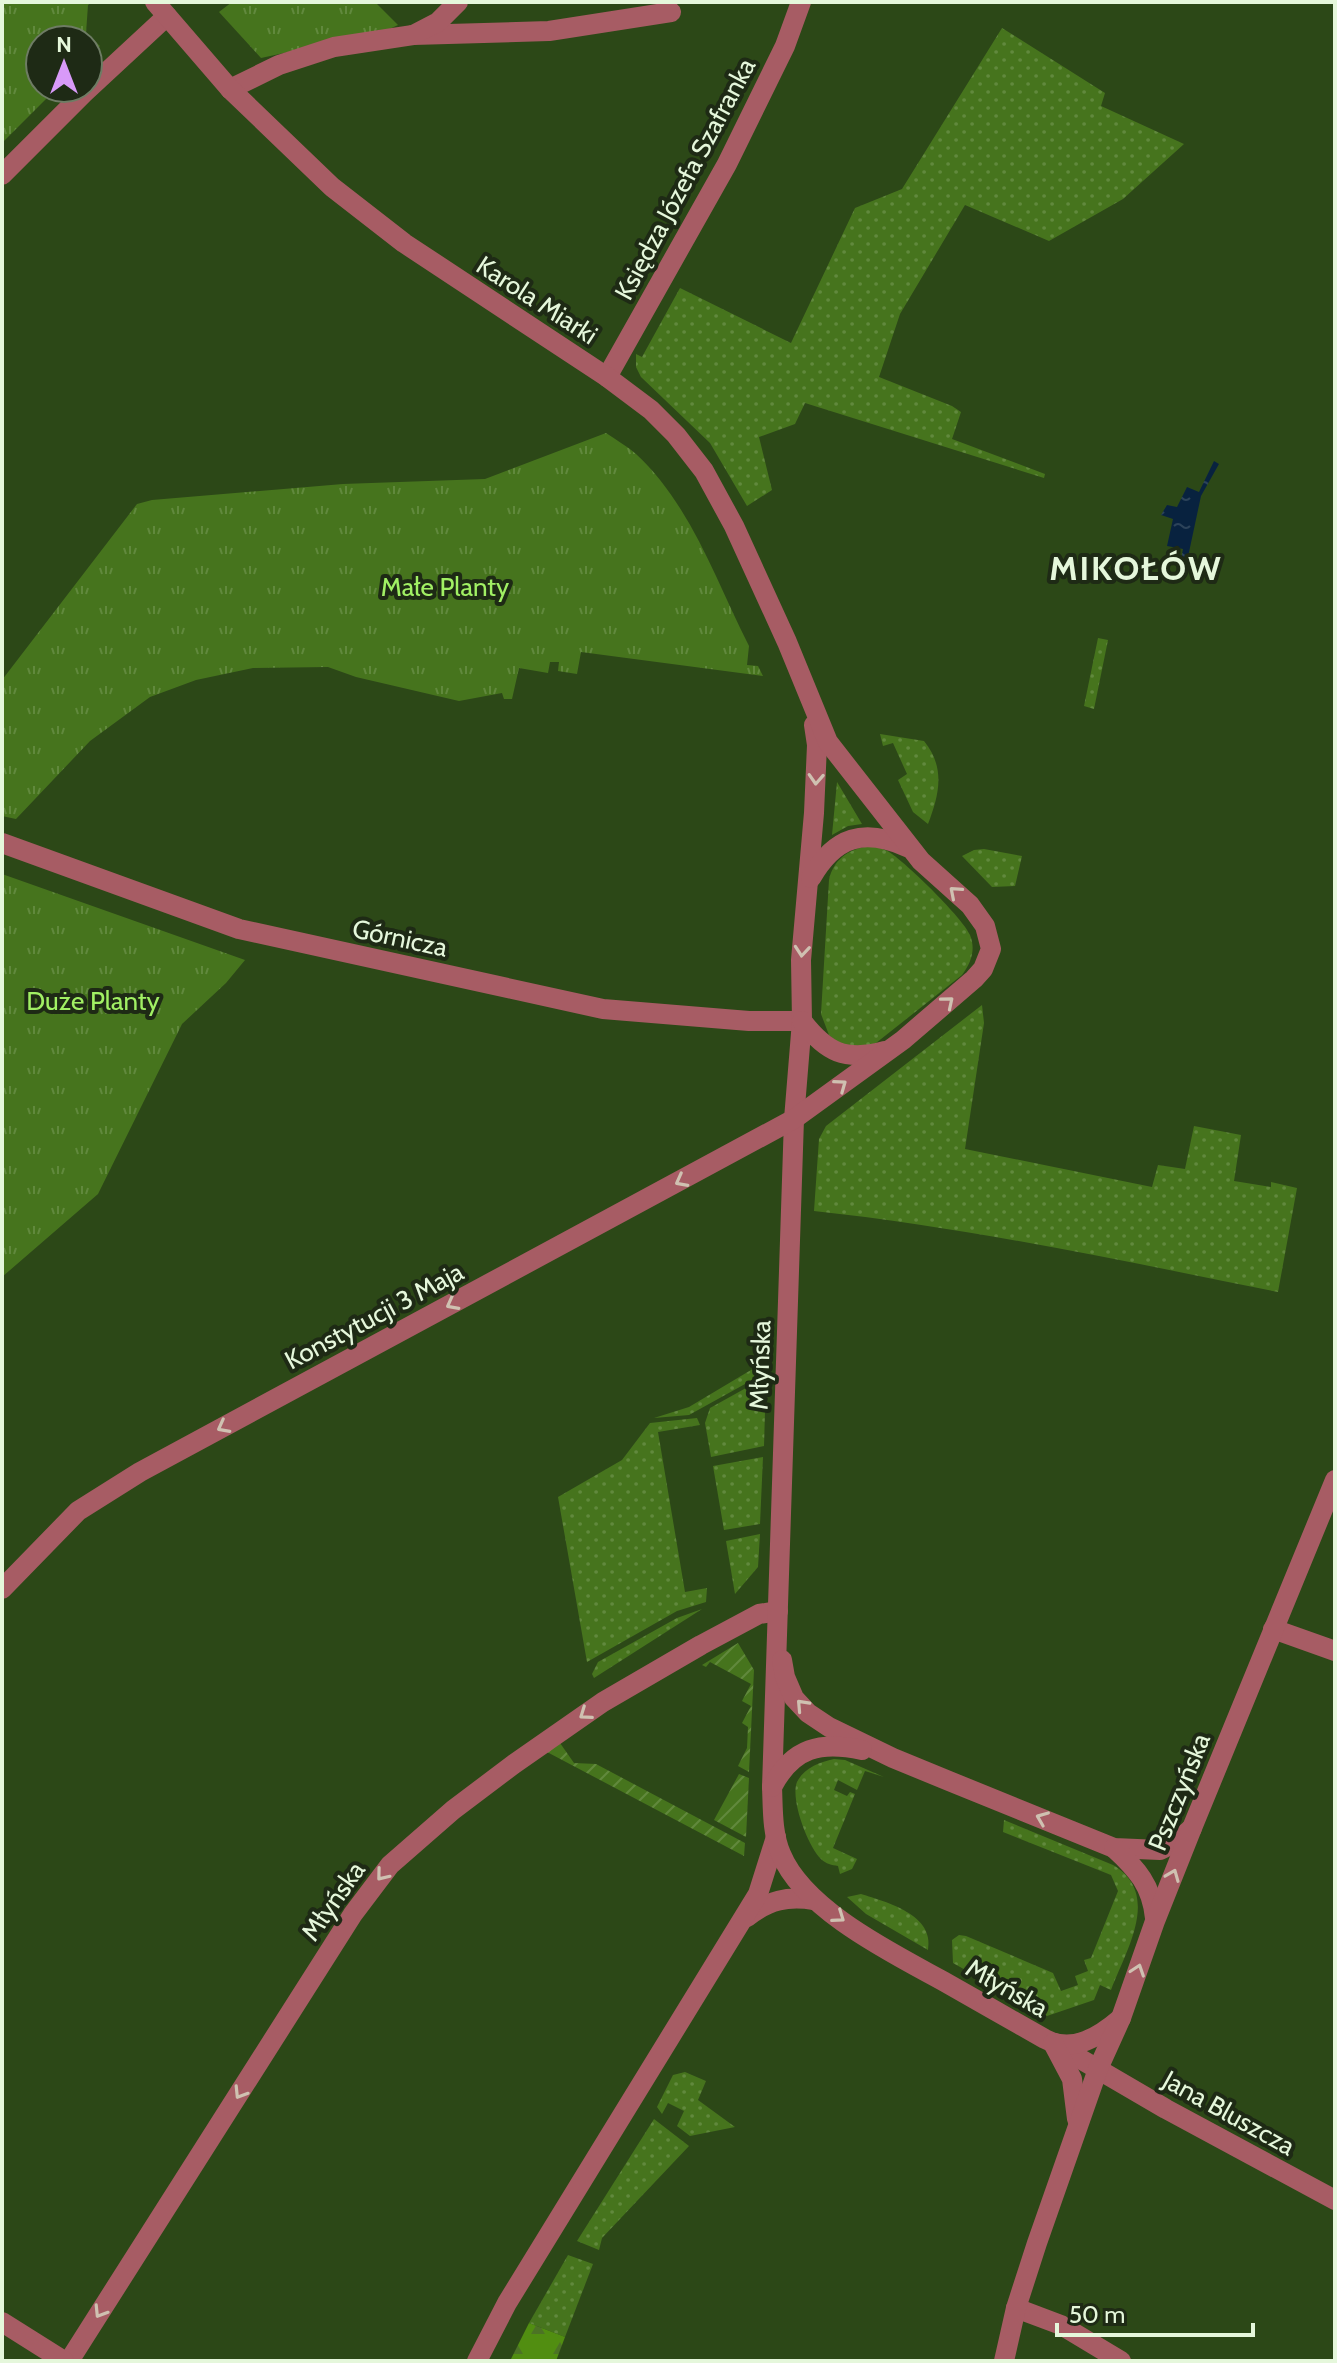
<svg xmlns="http://www.w3.org/2000/svg" width="1337" height="2363" viewBox="0 0 1337 2363" font-family="Cabin,sans-serif">
	<style>
		.grass { fill: url(#grass-dots) }
		.forest { fill: url(#forest-firs) }
		.park { fill: url(#park-tufts) }
		.garden { fill: url(#garden-furrows) }
		.water { fill: url(#water-ripples) }
		.lines { fill: none; stroke-linecap: round; stroke-linejoin: round }
		.minor { stroke: #a75c64; stroke-width: 20 }
		.tertiary { stroke: #a75c64; stroke-width: 20 }
		.oneway { stroke: #cfc1b1 }
		.labels { text-anchor: middle; dominant-baseline: central; stroke-width: 8; stroke-linejoin: round; paint-order: stroke }
		.street-label { font-size: 26px; fill: #e5f7db; stroke: #1e2a15 }
		.park-label { font-size: 26px; fill: #a1f064; stroke: #1e2a15 }
		.district-label { font-size: 34px; font-weight: bold; letter-spacing: 2px; fill: #e5f7db; stroke: #1e2a15 }
	</style>
	<defs>
		<pattern id="grass-dots" width="8" height="8" patternUnits="userSpaceOnUse" patternTransform="scale(2)"><rect width="8" height="8" fill="#46741d"/><path d="M2 2h.1M6 6h.1" fill="none" stroke="#61893d" stroke-width="1.8" stroke-linecap="round"/></pattern>
		<pattern id="forest-firs" width="22" height="20" patternUnits="userSpaceOnUse" patternTransform="scale(2)"><rect width="22" height="20" fill="#518e11"/><path d="M5 1l3.5 6h-7zM16 11l3.5 6h-7z" fill="#4c7325"/></pattern>
		<pattern id="park-tufts" width="24" height="20" patternUnits="userSpaceOnUse" patternTransform="scale(2)"><rect width="24" height="20" fill="#46741d"/><path d="M3 7l-1-3M5 7V3M7 7l1-3M15 17l-1-3M17 17v-4M19 17l1-3" fill="none" stroke="#61893d"/></pattern>
		<pattern id="garden-furrows" width="10" height="10" patternUnits="userSpaceOnUse" patternTransform="scale(2)"><rect width="10" height="10" fill="#46741d"/><path d="M-1 1l2-2M0 10L10 0M9 11l2-2" fill="none" stroke="#61893d"/></pattern>
		<pattern id="water-ripples" width="26" height="14" patternUnits="userSpaceOnUse" patternTransform="scale(2)"><rect width="26" height="14" fill="#08223f"/><path d="M2 4q2-2 4 0t4 0M15 11q2-2 4 0t4 0" fill="none" stroke="#2c435a"/></pattern>
	</defs>
	<rect width="100%" height="100%" fill="#2c4817"/>
	<g class="grass">
		<path d="M1002,28L1105,93L1101,106L1184,144L1123,199L1049,241L965,205L900,314L879,377L952,406L961,412L952,439L1045,474L1044,478L805,403L795,424L759,437L772,490L747,506L710,443L641,377L636,367V354L642,357L680,288L791,343L855,208L902,189Z"/>
		<path d="M1098,638L1108,640L1094,709L1084,706Z"/>
		<path d="M880,734L924,741C946,768 939,795 928,824L913,812L898,780L907,774L893,743L883,746Z"/>
		<path d="M837,782L862,824L848,826L832,835Z"/>
		<path d="M874,846C880,848 887,850 892,854C908,865 963,918 970,935C976,950 971,963 962,975L876,1043L867,1047L841,1045L829,1035L821,1014L829,880C834,857 852,847 874,846Z"/>
		<path d="M984,849L1022,856L1015,886L992,887L962,856L974,850Z"/>
		<path d="M982,1005L984,1023L965,1149L1152,1187L1158,1165L1185,1169L1194,1126L1241,1135L1234,1181L1271,1187V1182L1297,1188L1278,1292C1124,1261 971,1228 814,1211L819,1139L826,1126Z"/>
		<path d="M766,1361L765,1373L689,1415L654,1418L689,1407Z"/>
		<path d="M766,1377L764,1446L711,1457L705,1423L710,1408Z"/>
		<path d="M697,1418L700,1425L658,1432L685,1592L707,1588L706,1602L677,1611L587,1662L558,1497L622,1460L650,1423Z"/>
		<path d="M763,1457L760,1524L724,1530L713,1466Z"/>
		<path d="M760,1534L758,1567L735,1594L726,1541Z"/>
		<path d="M702,1609L594,1678L592,1674L598,1662L677,1618Z"/>
		<path d="M834,1759L845,1760L884,1777L865,1771L857,1790L838,1780L834,1790L847,1796L850,1792L855,1794L833,1848L857,1859L852,1869L840,1874L838,1866C832,1865 826,1864 821,1859C808,1847 790,1799 797,1782C804,1768 820,1762 834,1759Z"/>
		<path d="M1004,1820L1113,1865C1162,1894 1126,1950 1111,1990L1100,1985L1094,2000L1047,2016L953,1963L952,1940L959,1935L966,1936L1053,1973L1061,1991L1078,1985L1075,1976L1088,1971L1084,1960L1091,1958L1118,1891L1111,1875L1003,1832Z"/>
		<path d="M861,1894C887,1902 935,1915 928,1950L866,1914L847,1897Z"/>
		<path d="M685,2072L706,2081L698,2100L735,2127L690,2136L677,2126L684,2111L668,2103L662,2114L657,2107L673,2075Z"/>
		<path d="M654,2119L689,2146L602,2238L599,2250L577,2241Z"/>
		<path d="M568,2255L593,2264L565,2337L529,2323Z"/>
	</g>
	<path class="forest" d="M529,2323L565,2337L556,2361H510Z"/>
	<g class="park">
		<path d="M2,2H92L88,5L86,33L100,46L88,58V40H40V88H57L2,143Z"/>
		<path d="M232,2H375L398,25L385,31L261,58L219,12Z"/>
		<path d="M606,433C616,440 627,446 636,454C691,505 716,581 749,646L747,665L758,666L763,676L581,652L577,674L558,671L559,662H550L548,673L519,668L512,699H504L502,693L459,701L356,677L328,667L253,668L196,680L150,697L90,741L16,819L2,816V680L137,504L152,500L343,484L485,479Z"/>
		<path d="M2,874L245,960L226,983L182,1024L98,1194L2,1277Z"/>
	</g>
	<g class="garden">
		<path d="M738,1643L754,1670L749,1772L738,1766L747,1748L748,1727L742,1723L751,1706L742,1701L751,1684L710,1662L706,1667L702,1665Z"/>
		<path d="M560,1743L574,1763L596,1764L745,1843L744,1856L547,1752Z"/>
		<path d="M739,1774L749,1778L746,1837L714,1820Z"/>
	</g>
	<path class="water" d="M1214,461L1219,464L1201,496L1185,571L1179,570L1183,549L1167,546L1173,519L1161,515L1167,505L1177,507L1187,487L1199,492Z"/>
	<g class="lines">
		<g class="minor">
			<path d="M413,35L549,31L671,12"/>
			<path d="M230,89L279,65L334,47L413,35L438,22L458,2"/>
			<path d="M607,377L727,164L785,46L801,2"/>
			<path d="M2,843L239,929L603,1009L749,1021H802"/>
			<path d="M1273,1629L1335,1651"/>
			<path d="M747,1917C769,1900 787,1896 814,1900"/>
			<path d="M1053,2043L1166,2109L1335,2200"/>
			<path d="M1016,2308L1061,2325L1121,2361"/>
			<path d="M69,2361L353,1914L390,1865L453,1810L514,1764L603,1702L701,1645L759,1614L778,1611"/>
			<path d="M477,2361L507,2303L758,1894L776,1837"/>
		</g>
		<g class="tertiary">
			<path d="M2,175L84,93L167,16"/>
			<path d="M814,725L817,745L814,813L801,960L802,1021L794,1119L772,1787C773,1809 772,1833 781,1854C804,1910 892,1953 943,1981C977,2000 1011,2020 1045,2039C1073,2054 1100,2036 1121,2018"/>
			<path d="M811,878C835,836 864,828 907,847"/>
			<path d="M802,1021C826,1052 845,1062 885,1051"/>
			<path d="M2,1589L78,1511L140,1472L794,1119L903,1040L974,979L983,969L991,949L985,926L970,905L921,861L828,742L787,642L734,526L704,471L676,435L651,410L607,377L404,243L332,187L230,89L155,2"/>
			<path d="M782,1660L785,1677L794,1698L808,1713L829,1727L893,1758L949,1781L1114,1848L1160,1850L1176,1842L1192,1828"/>
			<path d="M772,1787C793,1747 821,1741 862,1750"/>
			<path d="M1114,1848C1137,1869 1152,1886 1155,1918"/>
			<path d="M1053,2043L1072,2079L1077,2119"/>
			<path d="M2,2322L64,2361"/>
			<path d="M1004,2361L1016,2308L1037,2243L1098,2069L1121,2018L1155,1921L1192,1828L1335,1480"/>
		</g>
	</g>
	<defs><path id="oneway-chevron" d="M-2-3.5L2.5 0L-2 3.5" fill="none" stroke-width="1.6" stroke-linecap="round" stroke-linejoin="round" transform="scale(2)"/></defs>
	<g class="oneway">
		<use href="#oneway-chevron" transform="translate(816 779) rotate(93)"/>
		<use href="#oneway-chevron" transform="translate(955 892) rotate(-139)"/>
		<use href="#oneway-chevron" transform="translate(802 951) rotate(95)"/>
		<use href="#oneway-chevron" transform="translate(948 1002) rotate(-40)"/>
		<use href="#oneway-chevron" transform="translate(841 1085) rotate(-36)"/>
		<use href="#oneway-chevron" transform="translate(681 1181) rotate(152)"/>
		<use href="#oneway-chevron" transform="translate(452 1304) rotate(152)"/>
		<use href="#oneway-chevron" transform="translate(223 1427) rotate(152)"/>
		<use href="#oneway-chevron" transform="translate(802 1705) rotate(-133)"/>
		<use href="#oneway-chevron" transform="translate(585 1714) rotate(145)"/>
		<use href="#oneway-chevron" transform="translate(1042 1818) rotate(-158)"/>
		<use href="#oneway-chevron" transform="translate(382 1875) rotate(129)"/>
		<use href="#oneway-chevron" transform="translate(1173 1875) rotate(-68)"/>
		<use href="#oneway-chevron" transform="translate(839 1917) rotate(35)"/>
		<use href="#oneway-chevron" transform="translate(1138 1970) rotate(-71)"/>
		<use href="#oneway-chevron" transform="translate(240 2093) rotate(122)"/>
		<use href="#oneway-chevron" transform="translate(100 2312) rotate(122)"/>
	</g>
	<g class="labels">
		<g class="street-label">
			<text transform="translate(685 179) rotate(-62)">Księdza Józefa Szafranka</text>
			<text transform="translate(537 300) rotate(33)">Karola Miarki</text>
			<text transform="translate(400 938) rotate(12)">Górnicza</text>
			<text transform="translate(374 1316) rotate(-28)">Konstytucji 3 Maja</text>
			<text transform="translate(760 1365) rotate(-88)">Młyńska</text>
			<text transform="translate(1179 1792) rotate(-68)">Pszczyńska</text>
			<text transform="translate(333 1901) rotate(-55)">Młyńska</text>
			<text transform="translate(1007 1988) rotate(30)">Młyńska</text>
			<text transform="translate(1229 2113) rotate(29)">Jana Bluszcza</text>
		</g>
		<g class="park-label">
			<text x="445" y="587">Małe Planty</text>
			<text x="93" y="1001">Duże Planty</text>
		</g>
		<g class="district-label">
			<text x="1136" y="568">MIKOŁÓW</text>
		</g>
	</g>
	<rect width="1337" height="2363" fill="none" stroke="#e5f7db" stroke-width="8"/>
	<g transform="translate(64 64)"><circle r="38" fill="#1e2a15" stroke="#6e7c64" stroke-width="2"/>
	<path d="M0-6L14 30L0 20L-14 30Z" fill="#d89af8"/>
	<text y="-12" font-size="22" font-weight="bold" text-anchor="middle" fill="#e5f7db">N</text>
	</g>
	<path d="M1057 2323v12h196v-12" fill="none" stroke="#e5f7db" stroke-width="4"/>
	<text x="1069" y="2323" font-size="24" fill="#e5f7db" stroke="#1e2a15" stroke-width="6" paint-order="stroke">50 m</text>
</svg>
